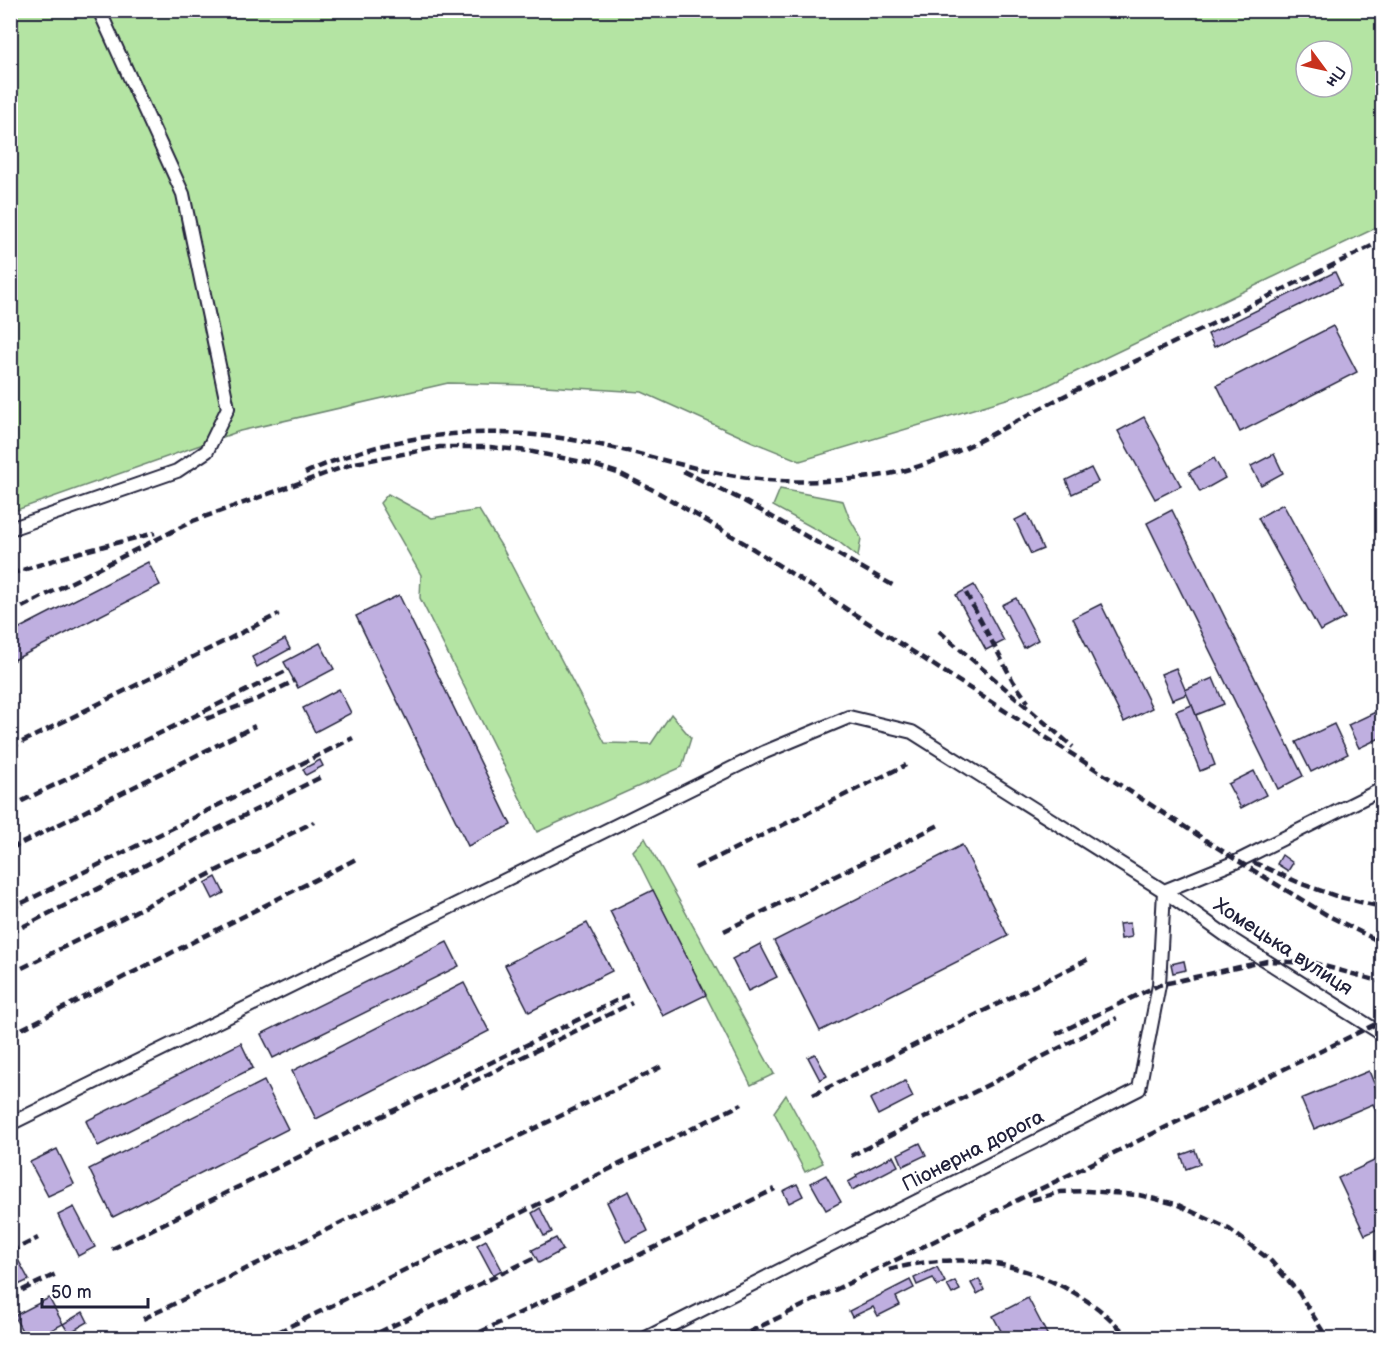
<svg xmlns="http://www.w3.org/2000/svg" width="1393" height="1349" viewBox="0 0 1393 1349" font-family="'Balsamiq Sans',sans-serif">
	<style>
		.green { fill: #b4e4a3; stroke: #6b836f; stroke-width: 1.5; fill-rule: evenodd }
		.building { fill: #bfafe0; stroke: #22223b; stroke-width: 1.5 }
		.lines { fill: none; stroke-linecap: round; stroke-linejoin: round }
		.street-casing { stroke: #22223b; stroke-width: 16 }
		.street { stroke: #fff; stroke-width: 12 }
		.rail { stroke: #22223b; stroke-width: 4.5; stroke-dasharray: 9 4.5; stroke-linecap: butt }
		.labels { text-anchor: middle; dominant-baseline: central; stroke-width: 4.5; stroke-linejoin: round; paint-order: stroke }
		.street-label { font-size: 20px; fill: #22223b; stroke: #fff }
	</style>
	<rect width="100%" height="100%" fill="#fff"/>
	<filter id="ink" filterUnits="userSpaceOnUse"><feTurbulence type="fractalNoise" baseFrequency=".0167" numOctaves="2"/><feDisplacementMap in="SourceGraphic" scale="12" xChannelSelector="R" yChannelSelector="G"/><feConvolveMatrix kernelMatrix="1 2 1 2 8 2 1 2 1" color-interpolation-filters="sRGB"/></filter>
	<g filter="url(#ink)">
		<g class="green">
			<path d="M10,11H1382V225L1040,389L800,461L753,442L642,392L528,385L448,383L240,431L11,512ZM1306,51H1342V87H1306Z"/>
			<path d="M780,489L843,501L849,517L861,538L858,557L839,542L773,506Z"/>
			<path d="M388,494L432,518L479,510L502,547L605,743L651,744L671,714L691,738L682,767L537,832L420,598L421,575L380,503Z"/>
			<path d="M645,838L774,1074L751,1085L633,851Z"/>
			<path d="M786,1095L823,1163L805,1172L774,1112Z"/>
		</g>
		<g class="building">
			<path d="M1335,272L1341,285L1214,347L1208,334Z"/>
			<path d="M1333,326L1357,372L1240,432L1217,385Z"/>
			<path d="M1144,417L1181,486L1155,499L1118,431Z"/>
			<path d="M1274,454L1283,473L1261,485L1251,466Z"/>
			<path d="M1214,458L1225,478L1200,492L1189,472Z"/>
			<path d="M1091,468L1098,482L1072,494L1066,480Z"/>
			<path d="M1283,504L1345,618L1320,631L1258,518Z"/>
			<path d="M1172,510L1303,776L1278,789L1147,523Z"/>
			<path d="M1027,514L1043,549L1031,554L1015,520Z"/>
			<path d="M148,562L160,585L10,662V633Z"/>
			<path d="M974,585L1004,641L986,650L956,595Z"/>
			<path d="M399,595L511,825L468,846L356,616Z"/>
			<path d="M1016,598L1038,640L1024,648L1002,605Z"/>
			<path d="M1101,604L1152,708L1124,722L1073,618Z"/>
			<path d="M285,639L290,649L257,667L252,657Z"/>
			<path d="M320,643L334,669L298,688L284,662Z"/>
			<path d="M1176,668L1187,694L1172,700L1161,674Z"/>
			<path d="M1213,678L1224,704L1196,715L1185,690Z"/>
			<path d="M339,689L351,713L315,732L303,708Z"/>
			<path d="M1192,705L1215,765L1200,771L1176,711Z"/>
			<path d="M1382,709V737L1359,748L1348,725Z"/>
			<path d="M1334,724L1348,754L1311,772L1296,742Z"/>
			<path d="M320,760L323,766L306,775L303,769Z"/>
			<path d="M1254,771L1266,795L1241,808L1228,784Z"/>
			<path d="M962,845L1008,936L820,1031L774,941Z"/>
			<path d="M1282,855L1293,863L1288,871L1277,864Z"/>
			<path d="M216,877L224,893L213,899L205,883Z"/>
			<path d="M653,890L706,995L663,1016L610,911Z"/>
			<path d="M587,923L612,971L529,1012L505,965Z"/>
			<path d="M1130,923L1132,937L1121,939L1119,924Z"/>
			<path d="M447,942L459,966L273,1058L261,1034Z"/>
			<path d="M760,944L777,977L748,991L732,959Z"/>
			<path d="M1184,961L1186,970L1173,973L1171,964Z"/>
			<path d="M464,983L489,1031L316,1119L292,1071Z"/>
			<path d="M241,1043L253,1068L98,1146L86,1121Z"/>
			<path d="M815,1054L827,1076L820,1080L808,1057Z"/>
			<path d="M1369,1071L1382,1103V1122L1381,1123L1373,1104L1314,1129L1301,1099Z"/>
			<path d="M264,1081L288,1129L113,1217L89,1169Z"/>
			<path d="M905,1081L913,1097L878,1115L870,1099Z"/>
			<path d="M920,1143L926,1155L903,1166L898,1154Z"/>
			<path d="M57,1149L74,1184L48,1196L30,1162Z"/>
			<path d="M1195,1150L1200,1164L1186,1169L1181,1155Z"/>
			<path d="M893,1156L898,1166L852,1190L848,1182L857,1177L856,1175Z"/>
			<path d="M1378,1159L1382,1168V1227L1365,1235L1338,1178Z"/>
			<path d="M826,1175L841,1202L826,1210L811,1183Z"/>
			<path d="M797,1184L803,1196L789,1203L783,1191Z"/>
			<path d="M629,1191L648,1231L626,1242L607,1202Z"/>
			<path d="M74,1207L95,1247L78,1256L58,1215Z"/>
			<path d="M540,1208L552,1232L544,1236L532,1213Z"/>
			<path d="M556,1238L563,1250L539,1263L532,1250Z"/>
			<path d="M486,1240L502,1270L493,1275L477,1245Z"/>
			<path d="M15,1254L29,1280L16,1286L10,1275V1256Z"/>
			<path d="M937,1267L945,1282L937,1286L933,1278L917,1285L914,1278Z"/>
			<path d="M979,1279L984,1290L977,1294L971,1283Z"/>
			<path d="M910,1280L914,1288L896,1297L900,1305L878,1316L873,1307L852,1317L849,1311Z"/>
			<path d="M955,1281L960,1290L952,1294L947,1285Z"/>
			<path d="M49,1298L63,1324L36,1338H26L14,1316Z"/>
			<path d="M1028,1298L1049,1338H1005L993,1316Z"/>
			<path d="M83,1312L88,1322L69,1333L63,1324Z"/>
		</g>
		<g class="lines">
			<g class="street-casing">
				<g id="street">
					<path d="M10,529L177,471L207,451L228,408L183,194L99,10"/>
					<path d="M1164,891L1228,937L1382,1034"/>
					<path d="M10,1124L765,752L849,717L912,732L1164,891L1238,861L1382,789"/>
					<path d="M646,1338L1139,1089L1159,985L1164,891"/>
				</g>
			</g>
			<use href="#street" class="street"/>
			<g class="rail">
				<path d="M683,471L744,501L894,586"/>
				<path d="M305,473C397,431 486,424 585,442C636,451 685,468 736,476C778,483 820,483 862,478C939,471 1000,428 1068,394C1173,343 1278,292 1382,241"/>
				<path d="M10,574L77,553L155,533"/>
				<path d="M966,593L1013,681L1028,702"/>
				<path d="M10,613L193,521L355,463L440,447H490L528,451L587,463L621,474L659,493L744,543L1238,861L1327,915L1382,943"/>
				<path d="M939,631L1073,747"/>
				<path d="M206,719L260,698L294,681"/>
				<path d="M10,748L279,614"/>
				<path d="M10,807L288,670"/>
				<path d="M10,849L255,726"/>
				<path d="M1253,862L1302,884L1339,897L1382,907"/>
				<path d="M695,868L906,765"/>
				<path d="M10,909L353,738"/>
				<path d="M724,931L939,825"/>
				<path d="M10,933L323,776"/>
				<path d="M10,974L314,822"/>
				<path d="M1056,1034L1159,985L1267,961L1313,963L1382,982"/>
				<path d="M10,1035L358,858"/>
				<path d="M460,1088L632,1003"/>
				<path d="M813,1095L1091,958"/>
				<path d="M851,1156L1117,1018"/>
				<path d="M1032,1200L1060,1192L1087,1191L1139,1195L1176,1204L1229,1229L1270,1260L1299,1293L1327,1338"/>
				<path d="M112,1249L628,995"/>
				<path d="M10,1252L38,1238"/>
				<path d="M889,1270C962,1249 1035,1263 1096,1307C1108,1316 1119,1328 1130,1338"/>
				<path d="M10,1296L56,1274"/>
				<path d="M143,1319L663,1066"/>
				<path d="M266,1338L742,1104"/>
				<path d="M367,1338L534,1258"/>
				<path d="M468,1338L775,1189"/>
				<path d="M737,1338L1382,1021"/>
			</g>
		</g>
	</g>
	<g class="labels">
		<g class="street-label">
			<text transform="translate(1283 947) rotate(33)">Хомецька вулиця</text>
			<text transform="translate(973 1151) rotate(-27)">Піонерна дорога</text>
		</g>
	</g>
	<rect width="1393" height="1349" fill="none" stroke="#fff" stroke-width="36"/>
	<rect x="18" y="18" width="1357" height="1313" fill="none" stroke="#22223b" stroke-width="2" filter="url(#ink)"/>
	<g transform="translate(1324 69) rotate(123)"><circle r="28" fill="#ffffff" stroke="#a7a7b1" stroke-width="1.5"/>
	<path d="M0-4.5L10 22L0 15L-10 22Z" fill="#c8321e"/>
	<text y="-9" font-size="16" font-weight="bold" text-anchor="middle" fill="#22223b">Пн</text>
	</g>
	<path d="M42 1298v9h106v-9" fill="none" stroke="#22223b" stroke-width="3"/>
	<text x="51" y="1298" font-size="18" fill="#22223b" stroke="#ffffff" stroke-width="4.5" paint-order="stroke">50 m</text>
</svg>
